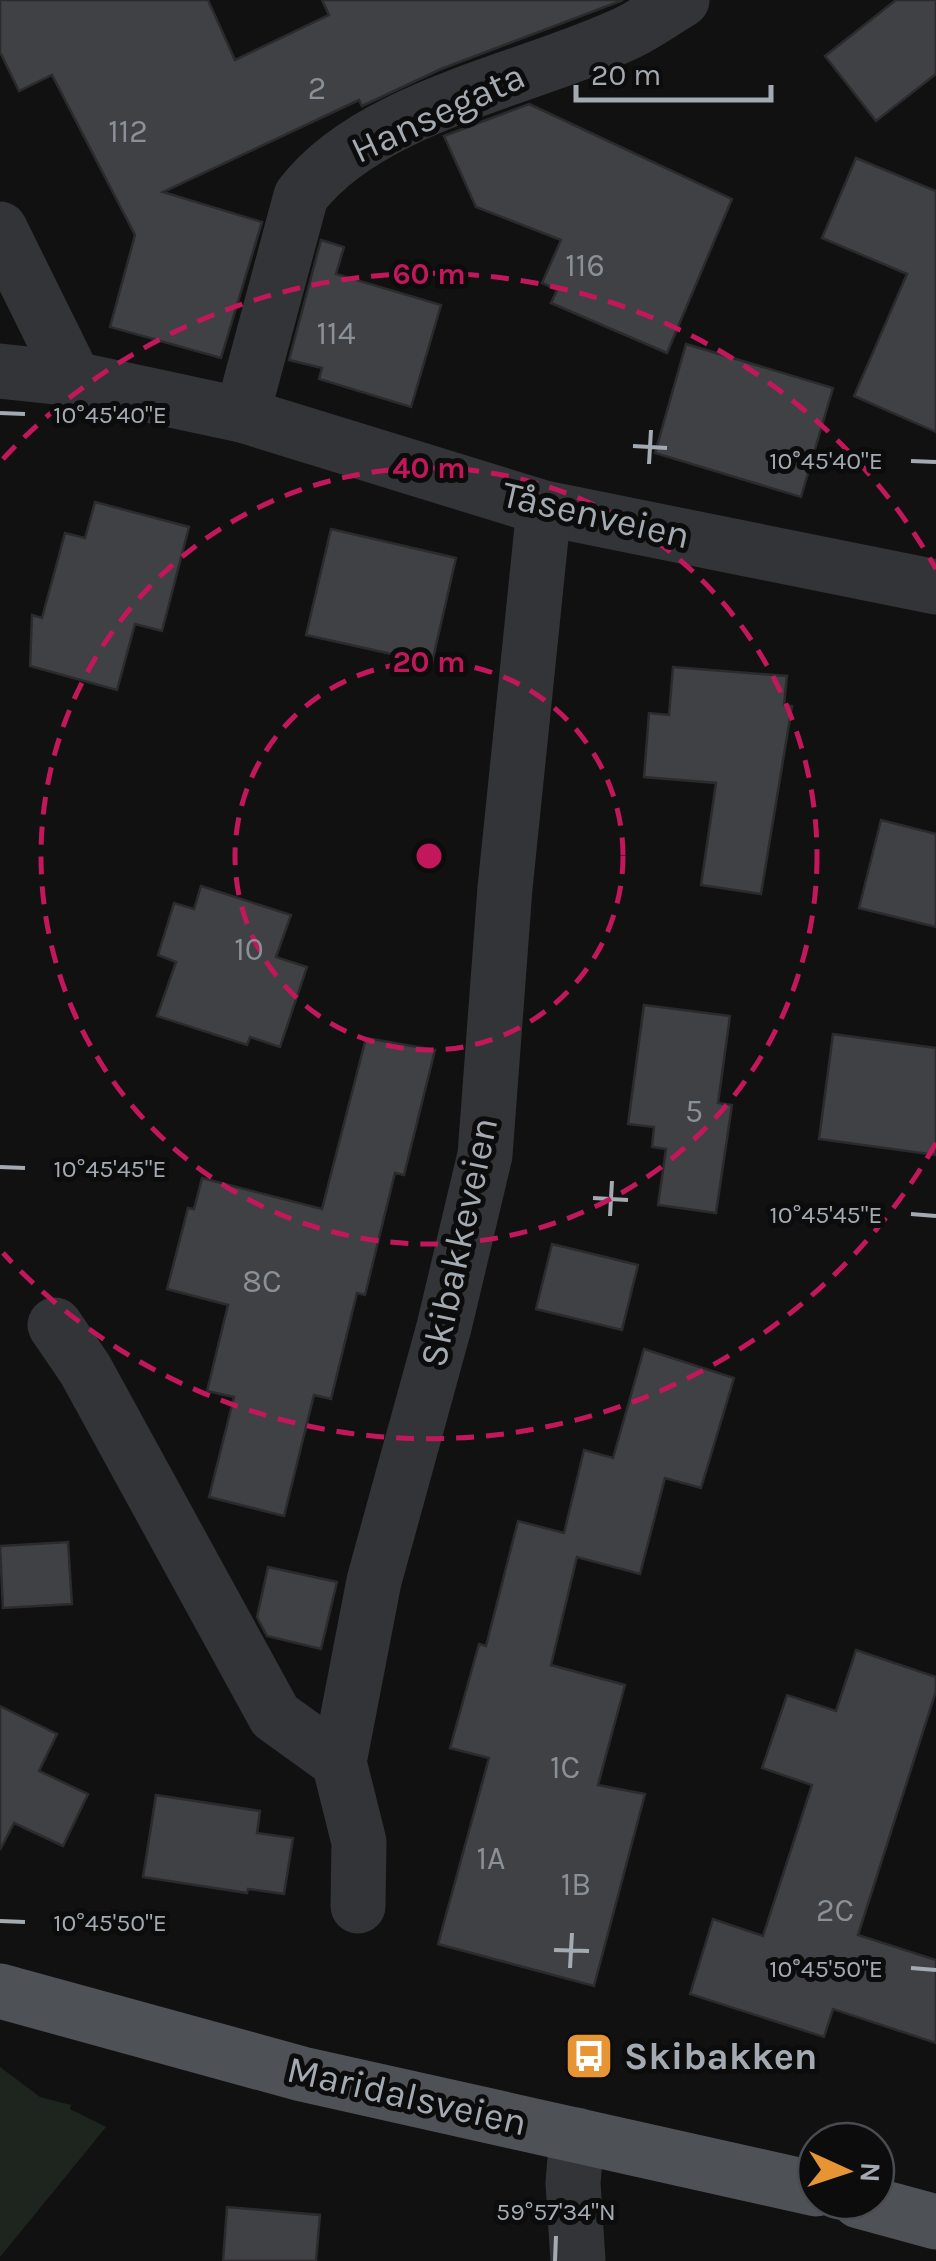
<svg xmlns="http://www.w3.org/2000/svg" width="936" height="2261" viewBox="0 0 936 2261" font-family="Karla,sans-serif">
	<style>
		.green { fill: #1e251e }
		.building { fill: #404145; stroke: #2b2b2e; stroke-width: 2.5 }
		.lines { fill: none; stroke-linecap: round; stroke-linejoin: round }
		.minor { stroke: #323437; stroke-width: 55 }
		.major { stroke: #4e5156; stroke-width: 55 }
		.ticks { fill: none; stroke: #a3aab2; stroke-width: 4 }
		.ring { fill: none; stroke: #c2185b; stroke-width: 5; stroke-dasharray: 18 12 }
		.labels { text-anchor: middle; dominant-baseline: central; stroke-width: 10; stroke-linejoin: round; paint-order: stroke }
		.number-label { font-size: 32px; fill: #8a9097 }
		.street-label { font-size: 38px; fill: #a3aab2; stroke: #0c0c0d }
		.poi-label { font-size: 38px; font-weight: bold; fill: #a3aab2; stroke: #0c0c0d; text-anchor: start }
		.ticks-label { font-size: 25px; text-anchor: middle; fill: #a3aab2; stroke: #0c0c0d; stroke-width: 10; stroke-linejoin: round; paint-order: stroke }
		.centre { fill: #c2185b; stroke: #0c0c0d; stroke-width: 5 }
		.ring-label { font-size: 30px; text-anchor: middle; font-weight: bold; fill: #c2185b; stroke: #0c0c0d; stroke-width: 10; stroke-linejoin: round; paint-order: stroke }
	</style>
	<rect width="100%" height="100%" fill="#111112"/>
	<path class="green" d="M0,2067L40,2097L71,2105L70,2109L106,2127L0,2257Z"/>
	<g class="building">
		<path d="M0,0H208L235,60L329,15L322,0H623L441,69L362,106L359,100L163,192L262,222L221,358L110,327L135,235L52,75L19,91L0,52Z"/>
		<path d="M896,0H936V74L876,121L825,56Z"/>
		<path d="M529,104L732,199L667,353L551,303L557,290L542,283L561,240L476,207L444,136Z"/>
		<path d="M856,158L936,191V432L854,396L907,274L822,238Z"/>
		<path d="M321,240L344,247L336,274L441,305L411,407L319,379L322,368L289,360Z"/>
		<path d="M686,344L833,388L801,497L655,453Z"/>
		<path d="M95,502L189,527L162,631L135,624L117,690L30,666L32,615L42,618L65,533L85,538Z"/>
		<path d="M331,529L456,558L432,663L306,635Z"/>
		<path d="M673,667L787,676L784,705L792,706L761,894L701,885L716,783L644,777L649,713L669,715Z"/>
		<path d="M881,820L936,834V927L859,908Z"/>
		<path d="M201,886L291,915L276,957L307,967L280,1047L250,1037L247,1045L157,1016L176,962L158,955L174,903L194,909Z"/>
		<path d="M644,1005L730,1016L718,1103L732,1105L716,1213L658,1205L666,1149L652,1147L654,1127L628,1124Z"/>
		<path d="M833,1034L936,1048V1155L819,1139Z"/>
		<path d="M366,1038L435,1050L404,1175L395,1173L365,1295L357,1293L331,1399L314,1395L284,1516L209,1497L234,1397L207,1391L228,1305L167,1289L188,1208L194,1209L202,1178L322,1209Z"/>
		<path d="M552,1244L638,1265L622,1330L536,1309Z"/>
		<path d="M644,1349L734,1378L701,1488L665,1478L640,1574L577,1557L551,1665L625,1685L598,1785L645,1794L594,1986L438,1944L489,1758L450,1748L479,1644L486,1646L518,1521L564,1533L584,1450L613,1458Z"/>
		<path d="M68,1542L72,1604L3,1608L0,1546Z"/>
		<path d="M268,1567L337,1582L321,1649L267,1636L257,1617Z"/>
		<path d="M856,1650L936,1677V1691L858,1935L936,1960V2043L833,2009L824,2037L690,1994L713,1919L763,1936L812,1785L762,1768L787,1695L836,1711Z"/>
		<path d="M0,1706L57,1734L39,1771L88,1794L63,1846L14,1823L0,1850Z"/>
		<path d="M156,1795L260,1811L257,1833L293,1838L284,1894L248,1889L247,1893L143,1877Z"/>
		<path d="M227,2207L320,2215L316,2261H223Z"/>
	</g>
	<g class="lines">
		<g class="minor">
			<path d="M0,229L74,379L242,415L544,508L936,587"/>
			<path d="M0,371L74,379"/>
			<path d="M242,415L301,196C369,106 529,80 629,32C647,23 665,10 682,0"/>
			<path d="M55,1325L85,1369L275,1716L339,1762"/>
			<path d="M358,1906L359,1842L339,1762L374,1581L444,1327L485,1155L505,888L544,508"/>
			<path d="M577,2135L573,2183L578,2261"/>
		</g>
		<g class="major">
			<path d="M0,1991L302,2074L816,2189"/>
			<path d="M859,2201L936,2222"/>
		</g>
	</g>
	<path class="ticks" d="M0,413L25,414M633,446L667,448M911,461L936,462M649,464L651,430M0,1167L25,1168M593,1198L628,1200M911,1214L936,1216M610,1216L612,1181M0,1921L25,1922M554,1950L589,1951M570,1968L572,1933M911,1968L936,1970M555,2261L556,2236"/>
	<g class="ring">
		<circle cx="429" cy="856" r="194"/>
		<circle cx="429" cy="856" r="388"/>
		<path d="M936 1143A582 582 0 0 1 3 1253M3 459A582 582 0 0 1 936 569"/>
	</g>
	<defs>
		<g id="bus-square" transform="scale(2.5)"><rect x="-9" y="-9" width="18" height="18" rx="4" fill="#e79534" stroke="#0c0c0d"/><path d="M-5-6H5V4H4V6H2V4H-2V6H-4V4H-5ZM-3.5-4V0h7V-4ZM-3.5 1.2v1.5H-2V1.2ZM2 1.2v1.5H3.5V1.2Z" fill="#fff"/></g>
	</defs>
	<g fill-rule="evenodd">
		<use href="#bus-square" x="589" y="2056"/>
	</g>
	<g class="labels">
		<g class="number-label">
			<text x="317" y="88">2</text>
			<text x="128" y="131">112</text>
			<text x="585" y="265">116</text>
			<text x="336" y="333">114</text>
			<text x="249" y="949">10</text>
			<text x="694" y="1111">5</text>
			<text x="262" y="1281">8C</text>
			<text x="565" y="1767">1C</text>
			<text x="491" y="1858">1A</text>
			<text x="576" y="1884">1B</text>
			<text x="835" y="1910">2C</text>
		</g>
		<g class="street-label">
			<text transform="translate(438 113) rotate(-25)">Hansegata</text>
			<text transform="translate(596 515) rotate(13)">Tåsenveien</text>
			<text transform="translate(459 1242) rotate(-78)">Skibakkeveien</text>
			<text transform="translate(407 2096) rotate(13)">Maridalsveien</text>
		</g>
		<g class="poi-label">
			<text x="624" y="2056">Skibakken</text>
		</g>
	</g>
	<g class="ticks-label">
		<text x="110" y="423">10°45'40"E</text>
		<text x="826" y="469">10°45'40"E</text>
		<text x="110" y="1177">10°45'45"E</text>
		<text x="826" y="1223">10°45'45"E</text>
		<text x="110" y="1931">10°45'50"E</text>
		<text x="826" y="1977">10°45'50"E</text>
		<text x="556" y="2220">59°57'34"N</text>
	</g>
	<circle cx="429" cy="856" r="15" class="centre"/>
	<g class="ring-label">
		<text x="429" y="284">60 m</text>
		<text x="429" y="478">40 m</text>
		<text x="429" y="672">20 m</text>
	</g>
	<g transform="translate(846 2171) rotate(93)"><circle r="48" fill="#0c0c0d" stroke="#484b4f" stroke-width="2.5"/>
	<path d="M0-8L18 38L0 25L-18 38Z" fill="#e79534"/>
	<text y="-15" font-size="28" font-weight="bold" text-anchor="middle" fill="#a3aab2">N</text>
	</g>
	<path d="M576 85v15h195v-15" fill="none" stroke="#a3aab2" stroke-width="5"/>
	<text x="591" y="85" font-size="30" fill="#a3aab2" stroke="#0c0c0d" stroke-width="8" paint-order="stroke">20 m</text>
</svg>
